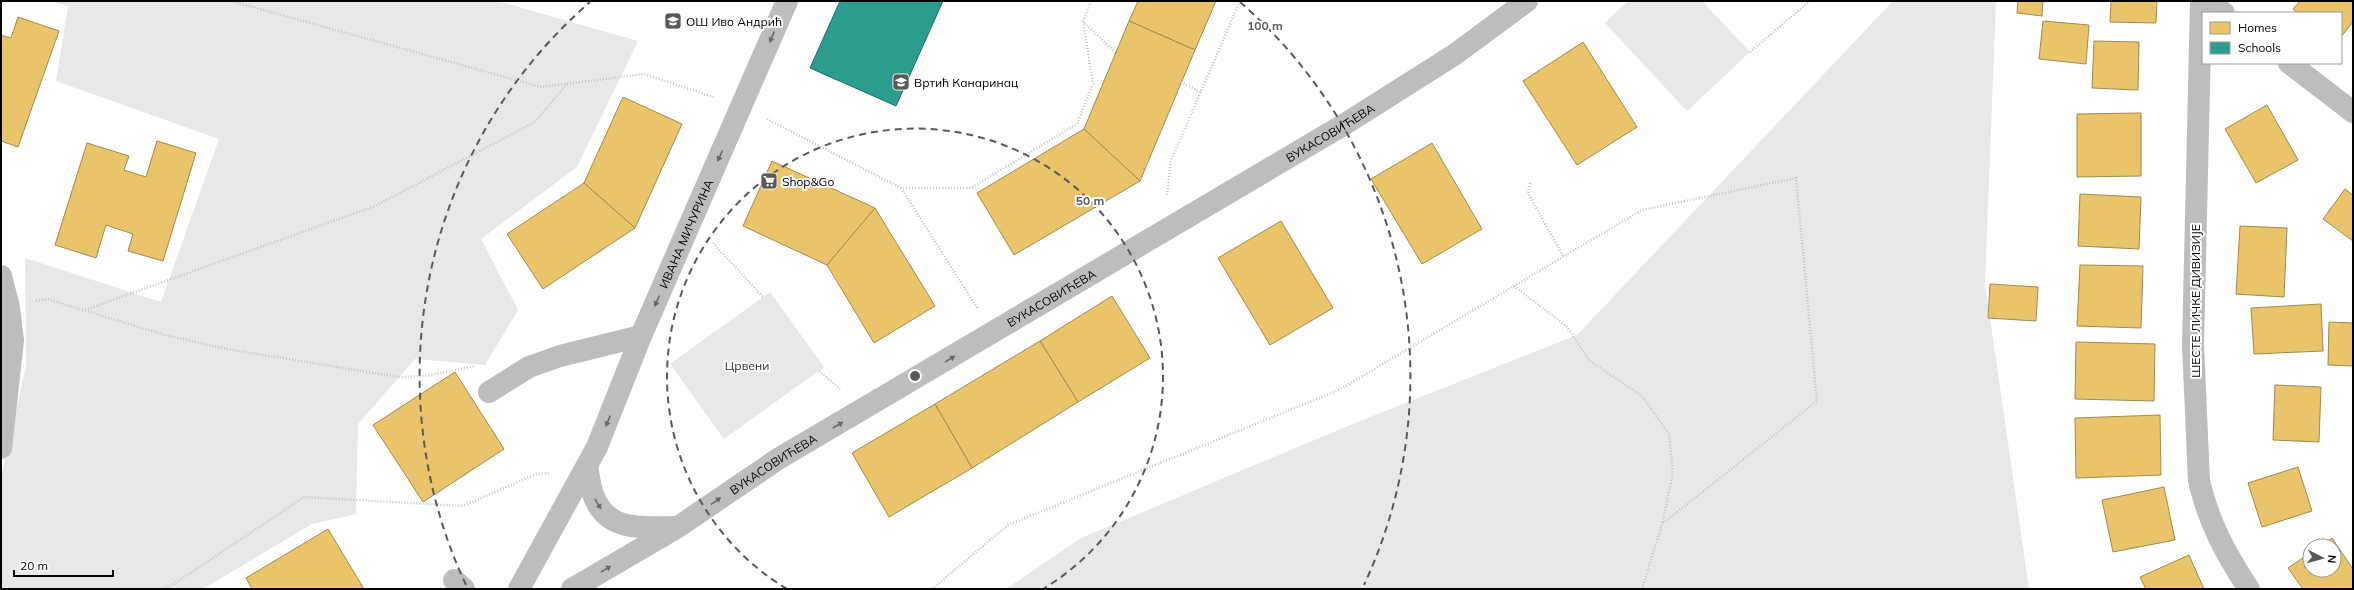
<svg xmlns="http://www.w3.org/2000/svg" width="2354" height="590" viewBox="0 0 2354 590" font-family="Mulish,sans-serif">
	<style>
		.green { fill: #e8e8e8 }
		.homes { fill: #e9c46a; stroke: #a3894a }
		.schools { fill: #2a9d8f; stroke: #1d6e64 }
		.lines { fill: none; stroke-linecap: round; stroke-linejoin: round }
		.path { stroke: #c2c2c2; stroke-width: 2.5; stroke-dasharray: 1 2; stroke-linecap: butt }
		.minor { stroke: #bdbdbd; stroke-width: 22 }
		.oneway { fill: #686868 }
		.ring { fill: none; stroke: #595959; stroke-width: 2; stroke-dasharray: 7 5 }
		.labels { text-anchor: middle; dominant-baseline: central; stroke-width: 4; stroke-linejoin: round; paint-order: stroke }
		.poi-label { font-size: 12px; fill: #000; stroke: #fff; text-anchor: start }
		.street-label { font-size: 12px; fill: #000; stroke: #fff }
		.park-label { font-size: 12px; fill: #2c2c2c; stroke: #fff }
		.centre { fill: #595959; stroke: #fff; stroke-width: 2 }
		.ring-label { font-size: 12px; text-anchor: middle; font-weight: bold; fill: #595959; stroke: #fff; stroke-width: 4; stroke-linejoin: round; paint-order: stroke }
	</style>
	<rect width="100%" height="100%" fill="#fff"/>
	<g class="green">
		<path d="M50,1H497L638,41L577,167L481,239L518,310L485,365L415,359L358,424L356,514L312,524L203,589H1V476L26,366L25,258L161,302L219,139L56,81L68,6Z"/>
		<path d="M1628,1H1702L1750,52L1687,111L1605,23Z"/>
		<path d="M1893,1H1996L1985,283L2029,589H1006L1081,538L1355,423L1577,335Z"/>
		<path d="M770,292L824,367L724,439L670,364Z"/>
	</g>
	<g class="homes">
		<path d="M1138,1H1216L1195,50L1129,21Z"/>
		<path d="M2018,1H2043L2042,16L2017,13Z"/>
		<path d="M2111,1H2157L2156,23L2110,22Z"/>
		<path d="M2300,1H2353V22L2341,37V13H2298L2293,9Z"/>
		<path d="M18,17L59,31L18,147L1,141V35L11,38Z"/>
		<path d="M1129,21L1195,50L1140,181L1084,129Z"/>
		<path d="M2043,21L2089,25L2086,64L2039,59Z"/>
		<path d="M2094,41L2139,42L2138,90L2092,88Z"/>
		<path d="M1583,42L1637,127L1577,165L1523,81Z"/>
		<path d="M623,97L682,124L635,228L584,183Z"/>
		<path d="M2267,105L2298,160L2256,183L2225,129Z"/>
		<path d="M2141,113V176L2077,177V114Z"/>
		<path d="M1084,129L1140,181L1014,255L977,193Z"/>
		<path d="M157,141L196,153L163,261L128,251L133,234L106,225L96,258L55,245L87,143L129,156L124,170L146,177Z"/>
		<path d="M1432,143L1482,229L1422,264L1371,179Z"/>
		<path d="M772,161L875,208L827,265L743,226Z"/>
		<path d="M584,183L635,228L543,289L507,234Z"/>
		<path d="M2345,189L2353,195V241L2323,219Z"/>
		<path d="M2080,194L2141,197L2139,249L2078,246Z"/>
		<path d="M875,208L935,306L874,343L827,265Z"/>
		<path d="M1281,221L1333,308L1270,345L1218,258Z"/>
		<path d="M2240,226L2287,228L2284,297L2236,294Z"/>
		<path d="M2080,265L2143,266L2141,328L2077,326Z"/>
		<path d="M1990,284L2038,287L2036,321L1988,318Z"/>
		<path d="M1112,296L1150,358L1078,402L1040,341Z"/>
		<path d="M2321,304L2323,351L2254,354L2251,308Z"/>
		<path d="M2329,322L2353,323V366L2328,365Z"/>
		<path d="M1040,341L1078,402L972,468L935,404Z"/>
		<path d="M2076,342L2155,344L2154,401L2075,399Z"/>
		<path d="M455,372L504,449L423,502L373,425Z"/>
		<path d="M2275,385L2321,387L2319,442L2273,440Z"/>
		<path d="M935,404L972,468L889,517L852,453Z"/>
		<path d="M2160,415L2161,475L2076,478L2075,418Z"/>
		<path d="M2298,467L2312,511L2262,527L2248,483Z"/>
		<path d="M2164,487L2175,540L2113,552L2102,500Z"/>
		<path d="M328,529L364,589H252L246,578Z"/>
		<path d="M2332,538L2353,569V589H2303L2288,568L2310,553V570H2334V546H2321Z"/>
		<path d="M2189,555L2204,589H2146L2140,577Z"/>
	</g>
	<path class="schools" d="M840,1H943L896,106L810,68Z"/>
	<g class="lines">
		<g class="path">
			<path d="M231,1L541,87L644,74L714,97"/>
			<path d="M1091,1L1083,22L1116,53"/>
			<path d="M1750,52L1810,1"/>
			<path d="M1181,82L1201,92"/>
			<path d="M767,119L901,188H971L1077,124L1093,84L1083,22"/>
			<path d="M1530,183L1528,193L1563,256"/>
			<path d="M901,188L978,309"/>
			<path d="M1167,195L1171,161L1240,1"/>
			<path d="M713,243L763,297"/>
			<path d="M1514,286L1566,326L1590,361L1642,396L1669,434L1673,473L1662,524"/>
			<path d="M36,301L47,299L165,335L227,349L368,372L399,377L425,376L475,366"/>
			<path d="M85,310L375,206L535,122L567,84"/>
			<path d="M819,371L840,389"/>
			<path d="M162,589L172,585L304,497L463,506L534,475L549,473"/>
			<path d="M932,589L1008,525L1339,390L1642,210L1796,178L1817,401L1662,524L1642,589"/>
		</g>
		<g class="minor">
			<path d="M2201,1L2193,345L2199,481C2209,523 2225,553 2249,589"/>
			<path d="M2208,1L2224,13"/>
			<path d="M2289,63L2353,112"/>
			<path d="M1,276L9,307L13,340L1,448"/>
			<path d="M489,392L529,367L560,356L641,336"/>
			<path d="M587,467C589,476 590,486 593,494C606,533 643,527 675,527"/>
			<path d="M454,580L464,589"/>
			<path id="s1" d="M519,589L597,447L641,336L787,1"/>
			<path id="s2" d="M572,589L678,527L778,459L1345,124L1454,55L1527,1"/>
		</g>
	</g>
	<defs><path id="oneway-solid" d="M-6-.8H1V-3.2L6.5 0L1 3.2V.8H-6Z"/></defs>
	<g class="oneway">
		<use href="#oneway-solid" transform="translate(772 37) rotate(113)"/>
		<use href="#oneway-solid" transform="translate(720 156) rotate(114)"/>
		<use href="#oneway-solid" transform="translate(657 301) rotate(114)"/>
		<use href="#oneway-solid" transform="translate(950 359) rotate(-31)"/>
		<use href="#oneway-solid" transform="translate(608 421) rotate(112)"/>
		<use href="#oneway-solid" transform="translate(838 425) rotate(-30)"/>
		<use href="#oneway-solid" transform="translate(716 501) rotate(-34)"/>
		<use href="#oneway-solid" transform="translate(598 504) rotate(59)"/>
		<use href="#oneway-solid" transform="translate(606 569) rotate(-31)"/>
	</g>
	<g class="ring">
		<path d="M787 589A248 248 0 1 1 1043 589"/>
		<path d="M466 585A495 495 0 0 1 590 2M1240 2A495 495 0 0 1 1364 585"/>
	</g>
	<defs>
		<g id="school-square" transform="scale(0.9)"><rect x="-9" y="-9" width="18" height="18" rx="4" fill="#595959" stroke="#fff"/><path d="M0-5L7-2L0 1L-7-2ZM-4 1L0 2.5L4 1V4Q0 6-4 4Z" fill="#fff"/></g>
		<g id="supermarket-square" transform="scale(0.9)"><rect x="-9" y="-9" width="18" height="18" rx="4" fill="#595959" stroke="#fff"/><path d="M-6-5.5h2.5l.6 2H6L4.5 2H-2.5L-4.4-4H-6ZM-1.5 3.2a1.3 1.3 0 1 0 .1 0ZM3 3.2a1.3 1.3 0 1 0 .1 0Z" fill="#fff"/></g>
	</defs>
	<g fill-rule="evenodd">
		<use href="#school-square" x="673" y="21"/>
		<use href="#school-square" x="901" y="82"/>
		<use href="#supermarket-square" x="769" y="181"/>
	</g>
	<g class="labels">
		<g class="poi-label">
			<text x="686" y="21">ОШ Иво Андрић</text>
			<text x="914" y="82">Вртић Канаринац</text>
			<text x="782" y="181">Shop&amp;Go</text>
		</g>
		<g class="street-label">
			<text stroke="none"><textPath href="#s2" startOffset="885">ВУКАСОВИЋЕВА</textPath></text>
			<text stroke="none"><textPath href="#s1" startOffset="393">ИВАНА МИЧУРИНА</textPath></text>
			<text stroke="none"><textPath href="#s2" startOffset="561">ВУКАСОВИЋЕВА</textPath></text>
			<text transform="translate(2195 301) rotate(-90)">ШЕСТЕ ЛИЧКЕ ДИВИЗИЈЕ</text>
			<text stroke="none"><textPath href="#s2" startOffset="237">ВУКАСОВИЋЕВА</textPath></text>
		</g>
		<g class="park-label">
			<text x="747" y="365">Црвени</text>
		</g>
	</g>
	<circle cx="915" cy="376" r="6" class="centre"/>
	<g class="ring-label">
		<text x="1265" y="30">100 m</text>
		<text x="1090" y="205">50 m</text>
	</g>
	<rect width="2354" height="590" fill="none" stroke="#000000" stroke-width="4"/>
	<rect x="2202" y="12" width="140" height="52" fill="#ffffff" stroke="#999999"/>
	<rect x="2210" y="22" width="20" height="12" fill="#e9c46a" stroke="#999999"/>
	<text x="2238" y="32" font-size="12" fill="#000000">Homes</text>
	<rect x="2210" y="42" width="20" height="12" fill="#2a9d8f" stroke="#999999"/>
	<text x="2238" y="52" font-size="12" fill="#000000">Schools</text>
	<g transform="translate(2322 558) rotate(96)"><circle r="19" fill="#ffffff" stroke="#999999"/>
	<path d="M0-3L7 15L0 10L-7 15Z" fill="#595959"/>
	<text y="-6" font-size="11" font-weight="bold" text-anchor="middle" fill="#000000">N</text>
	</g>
	<path d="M14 570v6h99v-6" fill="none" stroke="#000000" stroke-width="2"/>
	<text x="20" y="570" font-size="12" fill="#000000" stroke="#ffffff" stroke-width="3" paint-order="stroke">20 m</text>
</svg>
